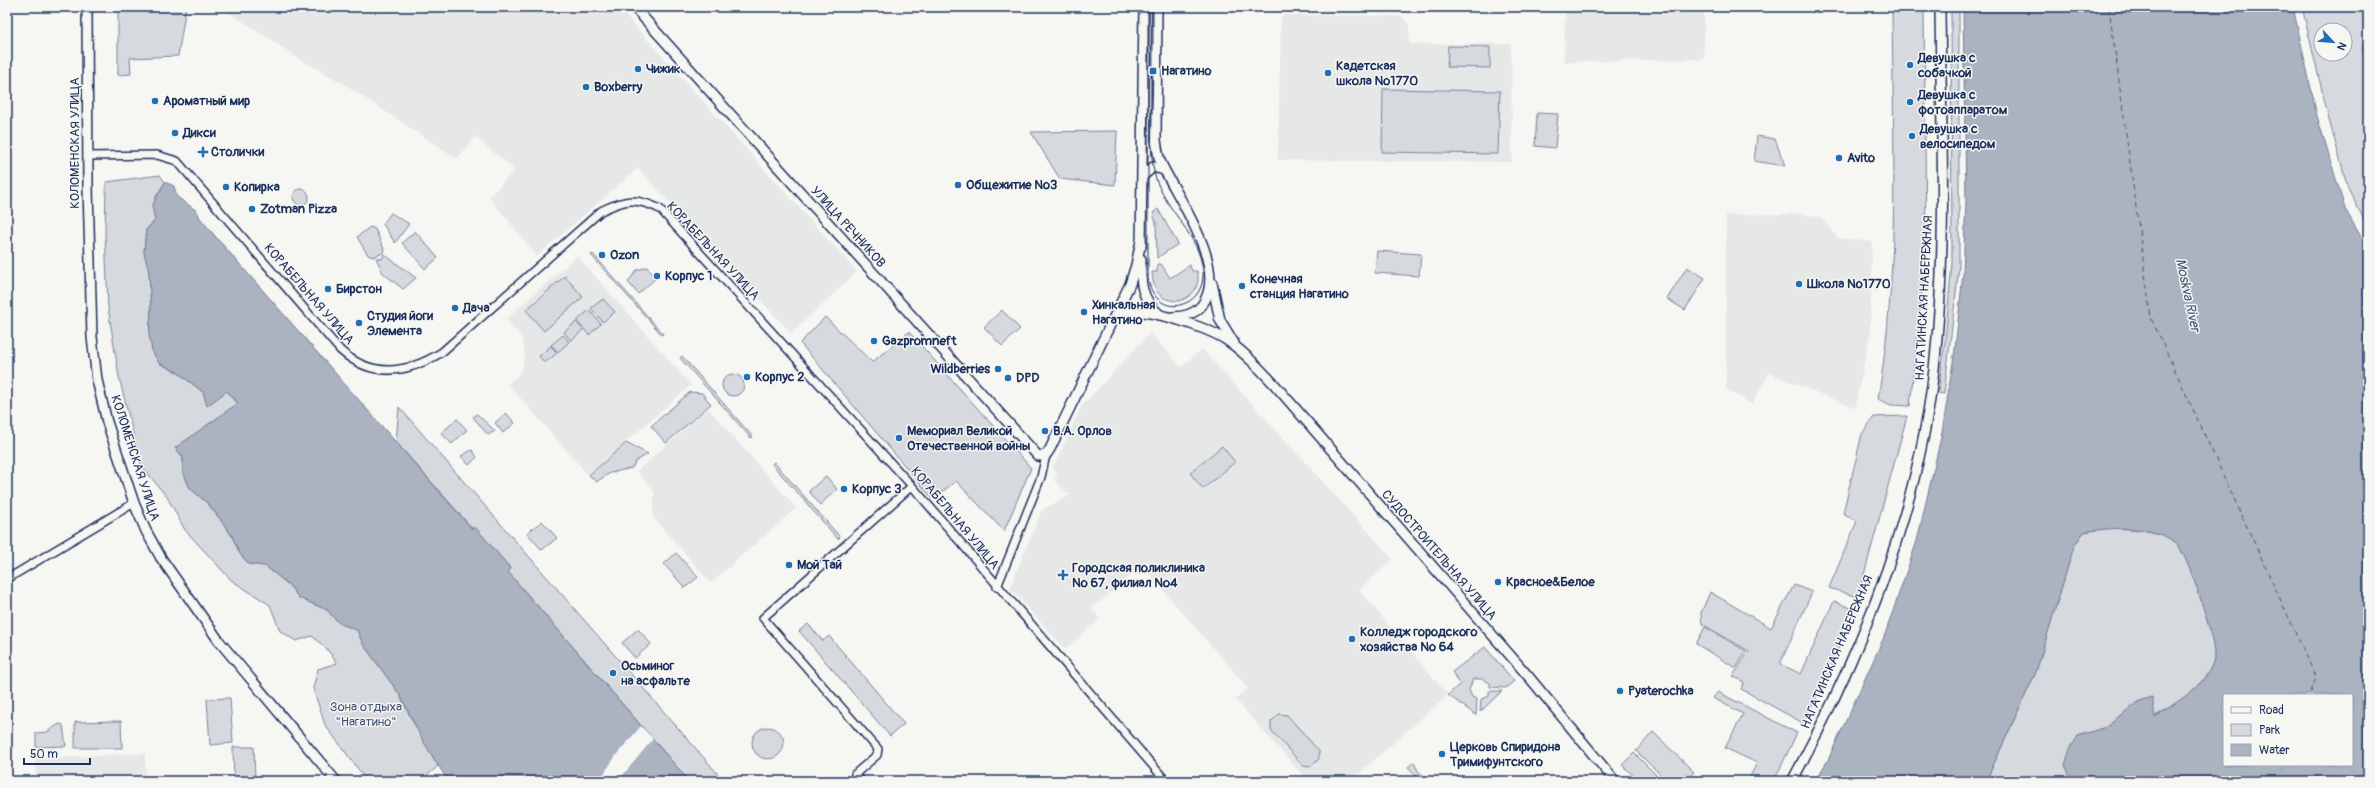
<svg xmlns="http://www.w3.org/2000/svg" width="2375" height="788" viewBox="0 0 2375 788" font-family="Pangolin,sans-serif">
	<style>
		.built { fill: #e6e7e7 }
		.green { fill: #d6d9dd; stroke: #78849e; fill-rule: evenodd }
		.water { fill: #abb2c0; stroke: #717e99; fill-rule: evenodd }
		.pier { fill: #f6f6f2 }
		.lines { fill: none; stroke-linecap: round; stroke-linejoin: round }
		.ferry { stroke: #46567b; stroke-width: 1; stroke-dasharray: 5 4; stroke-linecap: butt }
		.street-casing { stroke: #1b2f5e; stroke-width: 10 }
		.secondary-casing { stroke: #1b2f5e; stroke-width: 12 }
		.street { stroke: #f6f6f2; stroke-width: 7 }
		.secondary { stroke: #f6f6f2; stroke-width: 9 }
		.tram { stroke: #1b2f5e; stroke-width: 1 }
		.poi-dot { fill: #1f6fb2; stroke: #f6f6f2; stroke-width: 1.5 }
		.labels { text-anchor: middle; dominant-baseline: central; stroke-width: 3; stroke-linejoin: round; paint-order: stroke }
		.poi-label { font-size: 13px; font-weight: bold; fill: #1b2f5e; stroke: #f6f6f2; text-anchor: start }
		.street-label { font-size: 13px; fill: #1b2f5e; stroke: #f6f6f2 }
		.park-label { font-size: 13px; fill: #405177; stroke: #f6f6f2 }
		.water-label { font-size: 14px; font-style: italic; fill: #46567b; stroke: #f6f6f2 }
	</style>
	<rect width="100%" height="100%" fill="#f6f6f2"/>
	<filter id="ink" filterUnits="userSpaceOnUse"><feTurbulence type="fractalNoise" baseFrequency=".025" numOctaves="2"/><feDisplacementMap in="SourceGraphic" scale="8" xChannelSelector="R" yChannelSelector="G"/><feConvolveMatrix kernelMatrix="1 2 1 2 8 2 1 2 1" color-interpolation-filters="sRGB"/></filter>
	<g filter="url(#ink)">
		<g class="built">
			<path d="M221,7H618L857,272L791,333L638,168L537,256L489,197L515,170L475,137L457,159L341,82L298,58Z"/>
			<path d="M1565,7H1704V59L1564,62Z"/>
			<path d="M1281,15L1401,16L1409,24V44H1511L1512,162L1278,160Z"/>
			<path d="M1801,214L1820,217L1838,238L1872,242L1870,334L1855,408L1769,373L1752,404L1726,389V215Z"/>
			<path d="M577,256L691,385L588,475L508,384L519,374L523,365L525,353L522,338L506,319Z"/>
			<path d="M1150,333L1181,367L1202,349L1393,559L1359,590L1448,695L1350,781H1308L1235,699L1248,688L1142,566L1091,609L1100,619L1065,649L1010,588L1042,510L1070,495L1054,480L1058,475L1053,468L1081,407Z"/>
			<path d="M708,408L796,508L711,583L653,517L654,491L637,471Z"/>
			<path d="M145,753L146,781H36L35,759Z"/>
		</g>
		<g class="green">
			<path d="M118,7H186L178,56L130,58L131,74L118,75Z"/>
			<path d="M1892,7H1924L1926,252L1910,406L1891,405L1878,399C1900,269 1893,138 1892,7Z"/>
			<path d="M1951,7H1959V267L1944,394L1938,393L1945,342L1952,263Z"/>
			<path d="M2302,7H2364L2368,33L2362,49L2368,67V228L2348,188L2329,120ZM2321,30H2345V54H2321Z"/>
			<path d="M1448,46L1490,47V68L1447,67Z"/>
			<path d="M1383,89L1500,91L1498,154L1382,152Z"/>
			<path d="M1537,113L1558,114L1555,148L1535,146Z"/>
			<path d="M1117,131L1115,185L1060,179L1031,132Z"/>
			<path d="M1757,136L1775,139L1785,166L1754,161Z"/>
			<path d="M160,175L165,182L155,198V220L146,230L144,252L149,272L151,312L149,335L159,363L177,372L203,392L227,391L238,404L175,448L183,457V472L190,488L207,503L220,519L232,536L240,554L249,564L265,566L289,585L299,598L327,610L339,623L357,630L363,644L400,695L411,718L438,766L421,781H367L325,725L313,688L318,669L337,663L327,649L312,636L296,641L280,631L270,605L231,580L185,530L167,497L141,465L119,377L108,308L105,233L106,182Z"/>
			<circle cx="301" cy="197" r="8"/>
			<path d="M1158,209L1178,244L1157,258L1156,223L1153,213Z"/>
			<path d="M391,213L409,224L395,243L383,224Z"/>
			<path d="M370,227L375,229L384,249L383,253L373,257L368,255L357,237Z"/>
			<path d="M415,231L438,258L425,269L402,243Z"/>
			<path d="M1377,251L1421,254L1419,276L1375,273Z"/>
			<path d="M384,254L416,278L403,289L383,273L376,258L382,259Z"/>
			<path d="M593,254L663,334L662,335L591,255Z"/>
			<path d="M1157,264H1161L1170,278L1190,265L1192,271H1197C1201,285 1193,297 1179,301C1159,301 1153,290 1152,272H1157Z"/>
			<path d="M647,267L656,278L638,294L628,282L637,270Z"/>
			<path d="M1687,267L1705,278L1685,310L1667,299Z"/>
			<path d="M565,276L583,297L544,331L526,310Z"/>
			<path d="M603,299L615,312L603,322L591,308Z"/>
			<path d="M589,310L601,324L589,335L577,321Z"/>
			<path d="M1002,310L1020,329L1002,346L984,327Z"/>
			<path d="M825,317L872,362L909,332L1031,468L1004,531L956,481L933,499L800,343Z"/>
			<path d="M576,322L583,330L571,341L564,332Z"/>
			<path d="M563,335L569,342L558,352L551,345Z"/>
			<path d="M551,346L557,353L545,363L539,356Z"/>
			<path d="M682,356L753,437L751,438L680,358Z"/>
			<circle cx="733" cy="385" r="11"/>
			<path d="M690,392L702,393L711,404L666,443L651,426Z"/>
			<path d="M399,407L724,781H689L508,572L511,569L475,527L473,529L396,442Z"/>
			<path d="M506,413L515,423L503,433L495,423Z"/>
			<path d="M477,414L495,431L488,435L473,417Z"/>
			<path d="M1907,416L1858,597L1829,588L1857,521L1843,513L1862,434L1874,417Z"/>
			<path d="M457,419L467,430L452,444L441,433Z"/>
			<path d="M626,443L648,454L636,461L632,468L610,473L596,482L589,475Z"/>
			<path d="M1222,446L1235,462L1203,489L1190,473Z"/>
			<path d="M472,450L477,457L469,465L461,456Z"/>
			<path d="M774,462L840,537L838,539L772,464Z"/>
			<path d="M826,476L837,489L820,505L809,491Z"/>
			<path d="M542,521L557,538L542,550L527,533Z"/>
			<path d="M2108,528C2129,529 2159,529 2176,542C2187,551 2218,645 2214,659C2206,688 2177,702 2154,717L2151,697L2140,701L2103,728L2078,736L2066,765L2072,781H1986L2036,672L2074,546L2084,532Z"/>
			<path d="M676,553L698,577L685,588L664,564Z"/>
			<path d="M1794,585L1812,592L1780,664L1801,674L1834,601L1853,609L1832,667L1803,723L1741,689L1744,682L1733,676L1749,651L1702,624L1701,613L1710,592L1771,628Z"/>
			<path d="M808,624L823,641L829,636L904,724L890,736L799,631Z"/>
			<path d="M1705,627L1746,651L1736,668L1696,644Z"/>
			<path d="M638,629L651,644L635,658L622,643Z"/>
			<path d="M1485,647L1514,681L1506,688L1490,687V683L1483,679H1473L1469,690L1472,697L1477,699L1476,715L1448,695L1460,684L1452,672Z"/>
			<path d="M1489,691H1502L1480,712L1481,699L1489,696Z"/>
			<path d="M1718,692L1797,733L1774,781H1748L1757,763L1725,748L1743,714L1713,698Z"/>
			<path d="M230,698L233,743L210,745L207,699Z"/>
			<path d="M1279,714L1287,715L1319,751V759L1310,767L1303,766L1271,730V722Z"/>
			<path d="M121,721L122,748H75V722Z"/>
			<path d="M59,724L63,725L66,746L36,747V733L47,732Z"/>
			<circle cx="768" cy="743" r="16"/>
			<path d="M1653,732L1694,772L1685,781H1667L1636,751Z"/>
			<path d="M254,747L255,781H234L233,747Z"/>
			<path d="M1634,753L1662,781H1639L1622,765Z"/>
			<path d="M1414,762L1418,771L1430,781H1421L1408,767Z"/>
		</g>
		<g class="water">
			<path d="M1963,7H2293L2317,116L2345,209L2368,249V781H2072L2065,765L2070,749L2078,736L2103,728L2140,701L2152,697L2155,717C2175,703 2208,685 2214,659C2217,644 2187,550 2175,542C2151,525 2112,527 2084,532L2074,546L2036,672L1986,781H1815L1828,760L1884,637L1917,541L1942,433L1955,349L1963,274L1966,200ZM2224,695H2352V765H2224Z"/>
			<path d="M165,182L174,186L177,197L197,211L200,218L215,236L472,529L475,527L511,569L508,572L689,781H448L423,741L400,695L363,644L357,630L339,623L327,610L299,598L289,585L265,566L249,564L240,554L232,536L220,519L207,503L190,488L183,472V457L175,448L238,403L227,391L207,406L203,392L177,372L159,363L152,351L149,335L151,312L149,272L144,252L146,230L155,220L152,206Z"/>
		</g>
		<path class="pier" d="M641,726L653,739L618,781H599L617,754Z"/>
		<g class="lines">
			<g class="ferry">
				<path d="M2109,7L2151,318L2316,677L2310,695"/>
				<path d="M2280,781L2285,765"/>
			</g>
			<g class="street-casing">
				<g id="street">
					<path d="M88,156L157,155L177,161L340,350C372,379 407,374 442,352L601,211C625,199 636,197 660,209L912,486L1166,781"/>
					<path d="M7,579L134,503"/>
					<path d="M997,587L1041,477L1046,455"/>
					<path d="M861,781L855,774L877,755L878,749L763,618L912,486"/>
				</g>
			</g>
			<g class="secondary-casing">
				<g id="secondary">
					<path d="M87,7L88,187L92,337L97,380L107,422L134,503L146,531L161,558L219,641L336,781"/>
					<path d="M634,7L1038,456L1046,455L1050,449L1130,284L1136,265L1141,241"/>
					<path d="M1157,7L1156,140C1157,147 1158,155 1160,161C1176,196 1230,268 1202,305C1195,314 1184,317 1172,317"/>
					<path d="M1143,176L1153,167L1164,170"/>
					<path d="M1141,247L1144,7"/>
					<path d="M1141,259C1140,282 1141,299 1159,314"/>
					<path d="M1212,283L1220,320L1234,343"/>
					<path d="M1113,320C1119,315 1124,312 1132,312C1154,310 1209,328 1228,341C1245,353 1260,369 1275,385L1529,677L1615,781"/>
					<path d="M1792,781C1864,649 1923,500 1936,349C1947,235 1941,121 1940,7"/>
				</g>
			</g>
			<use href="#street" class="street"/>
			<use href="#secondary" class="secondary"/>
			<path class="tram" d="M1148,7V278C1150,295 1164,311 1183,304C1198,299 1204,285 1203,270C1199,236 1169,213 1157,182C1149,161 1152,136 1152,113C1153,78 1153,42 1153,7"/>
		</g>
	</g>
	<g class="poi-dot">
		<circle cx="1910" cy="65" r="4"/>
		<circle cx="638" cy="69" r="4"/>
		<rect x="1149" y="67" width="8" height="8" rx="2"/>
		<circle cx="1328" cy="73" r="4"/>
		<circle cx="586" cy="87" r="4"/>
		<circle cx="155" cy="101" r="4"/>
		<circle cx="1910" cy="102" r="4"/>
		<circle cx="175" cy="133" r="4"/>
		<circle cx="1912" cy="136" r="4"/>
		<path d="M201 146h4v4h4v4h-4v4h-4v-4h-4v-4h4z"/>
		<circle cx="1839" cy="158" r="4"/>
		<circle cx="958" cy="185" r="4"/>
		<circle cx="226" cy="187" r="4"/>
		<circle cx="252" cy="209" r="4"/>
		<circle cx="602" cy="255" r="4"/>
		<circle cx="657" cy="276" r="4"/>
		<circle cx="1799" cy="284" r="4"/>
		<circle cx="1242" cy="286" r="4"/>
		<circle cx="328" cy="289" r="4"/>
		<circle cx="455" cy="308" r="4"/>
		<circle cx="1084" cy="312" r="4"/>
		<circle cx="359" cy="323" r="4"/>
		<circle cx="874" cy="341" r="4"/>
		<circle cx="998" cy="369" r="4"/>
		<circle cx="747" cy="377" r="4"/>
		<circle cx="1008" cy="378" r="4"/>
		<circle cx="1045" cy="431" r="4"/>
		<circle cx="899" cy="438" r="4"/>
		<circle cx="844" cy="489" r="4"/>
		<circle cx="789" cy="565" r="4"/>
		<path d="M1061 569h4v4h4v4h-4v4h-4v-4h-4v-4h4z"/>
		<circle cx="1498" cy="582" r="4"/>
		<circle cx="1352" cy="639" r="4"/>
		<circle cx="613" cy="673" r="4"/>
		<circle cx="1620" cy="691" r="4"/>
		<circle cx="1442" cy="754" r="4"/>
	</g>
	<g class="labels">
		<g class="poi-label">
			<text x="1918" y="58">Девушка с<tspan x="1918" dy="15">собачкой</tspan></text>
			<text x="1336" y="66">Кадетская<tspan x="1336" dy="15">школа №1770</tspan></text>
			<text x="646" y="69">Чижик</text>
			<text x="1161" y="71">Нагатино</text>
			<text x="594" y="87">Boxberry</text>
			<text x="1918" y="95">Девушка с<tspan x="1918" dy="15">фотоаппаратом</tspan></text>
			<text x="163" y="101">Ароматный мир</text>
			<text x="1920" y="129">Девушка с<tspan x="1920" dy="15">велосипедом</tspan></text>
			<text x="183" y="133">Дикси</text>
			<text x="211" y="152">Столички</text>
			<text x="1847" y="158">Avito</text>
			<text x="966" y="185">Общежитие №3</text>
			<text x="234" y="187">Копирка</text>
			<text x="260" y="209">Zotman Pizza</text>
			<text x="610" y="255">Ozon</text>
			<text x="665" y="276">Корпус 1</text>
			<text x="1250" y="279">Конечная<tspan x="1250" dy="15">станция Нагатино</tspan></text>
			<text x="1807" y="284">Школа №1770</text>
			<text x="336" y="289">Бирстон</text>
			<text x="1092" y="305">Хинкальная<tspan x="1092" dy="15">Нагатино</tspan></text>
			<text x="463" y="308">Дача</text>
			<text x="367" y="316">Студия йоги<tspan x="367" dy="15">Элемента</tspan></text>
			<text x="882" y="341">Gazpromneft</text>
			<text x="990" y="369" text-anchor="end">Wildberries</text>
			<text x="755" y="377">Корпус 2</text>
			<text x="1016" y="378">DPD</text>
			<text x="907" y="431">Мемориал Великой<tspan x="907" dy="15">Отечественной войны</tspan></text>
			<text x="1053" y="431">В.А. Орлов</text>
			<text x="852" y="489">Корпус 3</text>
			<text x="797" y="565">Мой Тай</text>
			<text x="1072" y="568">Городская поликлиника<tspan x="1072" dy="15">№ 67, филиал №4</tspan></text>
			<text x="1506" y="582">Красное&amp;Белое</text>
			<text x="1360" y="632">Колледж городского<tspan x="1360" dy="15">хозяйства № 64</tspan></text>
			<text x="621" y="666">Осьминог<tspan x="621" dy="15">на асфальте</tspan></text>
			<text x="1628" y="691">Pyaterochka</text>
			<text x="1450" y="747">Церковь Спиридона<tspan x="1450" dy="15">Тримифунтского</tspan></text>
		</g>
		<g class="street-label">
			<text transform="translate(75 143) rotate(-90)">КОЛОМЕНСКАЯ УЛИЦА</text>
			<text transform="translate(848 227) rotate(48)">УЛИЦА РЕЧНИКОВ</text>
			<text transform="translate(713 251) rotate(47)">КОРАБЕЛЬНАЯ УЛИЦА</text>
			<text transform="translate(309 294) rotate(49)">КОРАБЕЛЬНАЯ УЛИЦА</text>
			<text transform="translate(1924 298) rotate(-87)">НАГАТИНСКАЯ НАБЕРЕЖНАЯ</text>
			<text transform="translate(135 458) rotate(72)">КОЛОМЕНСКАЯ УЛИЦА</text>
			<text transform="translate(955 518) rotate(50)">КОРАБЕЛЬНАЯ УЛИЦА</text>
			<text transform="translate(1439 555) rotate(49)">СУДОСТРОИТЕЛЬНАЯ УЛИЦА</text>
			<text transform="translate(1837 652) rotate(-67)">НАГАТИНСКАЯ НАБЕРЕЖНАЯ</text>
		</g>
		<g class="park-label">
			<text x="366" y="707">Зона отдыха<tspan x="366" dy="15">"Нагатино"</tspan></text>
		</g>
		<g class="water-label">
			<text transform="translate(2188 295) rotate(78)">Moskva River</text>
		</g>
	</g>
	<rect width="2375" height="788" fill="none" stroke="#f6f6f2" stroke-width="24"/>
	<rect x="12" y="12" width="2351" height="764" fill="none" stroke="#1b2f5e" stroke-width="1.5" filter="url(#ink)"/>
	<rect x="2223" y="694" width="130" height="72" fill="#f6f6f2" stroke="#9ea6b7"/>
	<rect x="2231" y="707" width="20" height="6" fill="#f6f6f2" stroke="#9ea6b7"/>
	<text x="2259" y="714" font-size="12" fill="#1b2f5e">Road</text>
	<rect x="2231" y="724" width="20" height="12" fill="#d6d9dd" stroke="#9ea6b7"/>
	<text x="2259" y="734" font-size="12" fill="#1b2f5e">Park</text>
	<rect x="2231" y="744" width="20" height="12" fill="#abb2c0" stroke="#9ea6b7"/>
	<text x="2259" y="754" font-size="12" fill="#1b2f5e">Water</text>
	<g transform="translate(2333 42) rotate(116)"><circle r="19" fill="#f6f6f2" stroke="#9ea6b7"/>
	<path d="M0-3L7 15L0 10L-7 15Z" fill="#1f6fb2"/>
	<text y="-6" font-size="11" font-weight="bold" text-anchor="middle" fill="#1b2f5e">N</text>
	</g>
	<path d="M24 758v6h66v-6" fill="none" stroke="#1b2f5e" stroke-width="2"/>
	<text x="30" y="758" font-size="12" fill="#1b2f5e" stroke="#f6f6f2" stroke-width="3" paint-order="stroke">50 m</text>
</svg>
